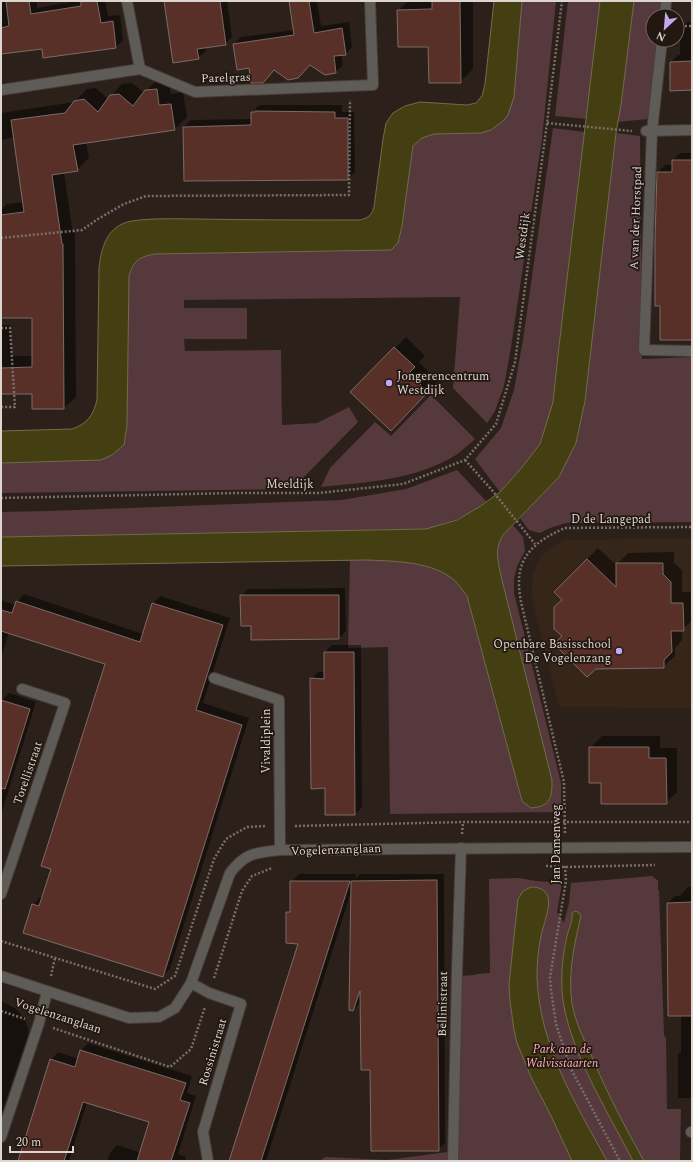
<svg xmlns="http://www.w3.org/2000/svg" width="693" height="1162" viewBox="0 0 693 1162" font-family="Spectral,serif">
	<style>
		.built { fill: #36261a }
		.green { fill: #56393c }
		.water { fill: #443f13; stroke: #726c4c }
		.shadow { fill: #0007 }
		.building { fill: #593027; stroke: #7b6b67 }
		.lines { fill: none; stroke-linecap: round; stroke-linejoin: round }
		.pedestrian-casing { stroke: #483e37; stroke-width: 12 }
		.minor-casing { stroke: #483e37; stroke-width: 12 }
		.tertiary-casing { stroke: #483e37; stroke-width: 12 }
		.path { stroke: #786f69; stroke-width: 2.5; stroke-dasharray: 2 2; stroke-linecap: butt }
		.pedestrian { stroke: #5f5c57; stroke-width: 10 }
		.minor { stroke: #5f5c57; stroke-width: 10 }
		.tertiary { stroke: #5f5c57; stroke-width: 10 }
		.poi-dot { fill: #c5a7f1; stroke: #221811; stroke-width: 1.5 }
		.labels { text-anchor: middle; dominant-baseline: central; stroke-width: 3.5; stroke-linejoin: round; paint-order: stroke }
		.street-label { font-size: 12px; fill: #dcd5d0; stroke: #221811 }
		.poi-label { font-size: 12px; fill: #dcd5d0; stroke: #221811; text-anchor: start }
		.park-label { font-size: 12px; font-style: italic; fill: #fdafb8; stroke: #221811 }
	</style>
	<rect width="100%" height="100%" fill="#2c211a"/>
	<path class="built" d="M692,538V708L559,707L531,594L533,574L540,557L553,546L564,540Z"/>
	<g class="green">
		<path d="M522,1H556L542,139L511,347L504,386L495,411L487,423L453,388L460,297L184,300V308H247V339H184L185,351L281,350L282,425L317,423L349,407L358,422L300,481L288,489L1,493V463L101,460L127,425L129,276C134,260 139,257 155,254L338,251L398,243L402,226L413,146L422,138L434,134L481,133L514,97Z"/>
		<path d="M568,1H600L587,119L555,116Z"/>
		<path d="M634,1H662L661,16H653V40H658L648,119L617,122L621,105Z"/>
		<path d="M553,128L585,132L558,355L553,402L540,444L519,471L500,492L475,459L501,428L514,390L523,340Z"/>
		<path d="M616,133L640,136L642,359L692,357V522L566,523L550,528L540,533L529,530L520,518L559,477L585,401Z"/>
		<path d="M431,395L475,439C469,444 463,450 456,455C416,480 367,482 321,487L330,468L375,422L391,436Z"/>
		<path d="M457,470L486,501C467,518 449,522 426,529L1,537V512L49,511L342,500L406,489Z"/>
		<path d="M513,525L523,537L525,551L517,566L514,579V593L561,783V812L390,814L388,647L348,648L350,560C379,560 426,559 451,577C457,581 462,590 467,596L522,801L501,576C496,551 493,544 513,525Z"/>
		<path d="M652,876L658,881V890H659L664,1035L666,1038L667,1109H681L680,1160H692V1161H320L325,1157L387,1160L455,1151L458,976L476,975V974L490,973L489,879L519,878L536,881L562,883L557,912L564,923L569,903L571,883Z"/>
	</g>
	<g class="water">
		<path d="M494,1H522L514,97L508,115L503,121L491,130L481,133L434,134L422,138L413,146L402,226L398,243L391,250L155,254C139,257 134,260 129,276L127,425L124,445L112,455L101,460L1,463V431L72,429C87,424 94,415 97,399L99,268C101,251 105,232 122,224C136,217 181,219 198,219C252,220 306,220 360,220C368,218 372,215 374,207L383,139L386,123L393,113L405,106L420,102L467,105L476,103L482,96L485,84Z"/>
		<path d="M600,1H634L621,105L616,133L585,401L576,443L559,477L503,535C494,551 498,559 501,576L552,780C552,798 551,806 531,808L522,801L467,596C462,590 457,581 450,577C428,561 391,561 365,560L1,566V537L426,529L457,520L479,507L500,492L519,471L540,444L553,402L558,355Z"/>
		<path d="M531,887C538,887 545,889 548,897C551,906 543,926 541,936C538,950 537,964 537,978C540,1047 575,1102 607,1161H572L552,1118L531,1077L517,1043L514,1030L510,1001L509,984L518,899L523,891Z"/>
		<path d="M575,911L578,912L581,916C575,941 569,968 571,994C572,1016 583,1037 592,1057C607,1093 625,1127 644,1161H633C608,1112 566,1046 562,991C561,972 563,954 567,936C569,928 573,921 572,913Z"/>
	</g>
	<g class="shadow">
		<path d="M1,1H37V8L76,1H105L108,16L120,15L123,40L116,47H43L1,53Z"/>
		<path d="M165,1H227L232,37L225,44L205,47L206,51L198,58Z"/>
		<path d="M290,1H317L321,26L349,22L352,47L345,54H341L343,65L336,72L311,64L298,78L275,69L270,75L250,67L234,44L241,37L294,30Z"/>
		<path d="M408,1H473V69L460,82L398,11Z"/>
		<path d="M687,22H692V90L671,62L678,55H680V29Z"/>
		<path d="M168,77L171,94L183,92L187,117L175,129L86,142L89,158L77,170L64,172L73,233H75L76,397L64,408H33V393H1V325H10L11,356H33V317L1,263V210L7,204L24,202L15,137L1,140V113L74,102L87,89L96,88L108,99L122,84L132,83L144,93L158,79Z"/>
		<path d="M263,105H342V112H354L355,172L348,179L184,127L191,120L252,119V113L258,106Z"/>
		<path d="M680,153H692V339L658,172L665,165H673V160Z"/>
		<path d="M406,337L425,356L419,362L438,381L391,429L352,392Z"/>
		<path d="M598,548L617,566V564L628,553L674,552V563L682,570V592H692V621L682,630V640L675,648V656L663,667L563,636V600L555,592Z"/>
		<path d="M345,588L346,631L339,638L252,625L241,596L248,589Z"/>
		<path d="M24,594L143,634L153,603L160,596L230,618L203,703L249,718L170,969L162,976L33,905L40,897L42,898L52,869L106,663L9,632L1,658V600L15,605L17,602Z"/>
		<path d="M332,645H361L362,807L355,814L326,787L311,679L318,672H325V652Z"/>
		<path d="M9,693L36,702L1,815V703L2,700Z"/>
		<path d="M602,736H660V748H677V792L666,803L602,782L590,748Z"/>
		<path d="M299,874H356L355,879L360,874H444L445,1143L438,1150L361,1002L353,1010L352,889L266,1161H230L299,943L287,912L291,908V882Z"/>
		<path d="M688,887H692V1098H678V1054L681,1052V1015L668,903L675,896H680Z"/>
		<path d="M1,1001L15,1008L25,1019L29,1032L1,1115Z"/>
		<path d="M88,1043L192,1076L187,1093L196,1096L178,1154L186,1157L185,1161H107L110,1153L117,1145L141,1153L150,1122L87,1102L69,1161H19L51,1060L58,1052L78,1059L81,1050Z"/>
	</g>
	<g class="building">
		<path d="M6,1H29L31,14L81,6V1H97L101,23L113,21L116,48L43,58L42,49L1,54V28L9,26Z"/>
		<path d="M164,1H220L226,45L197,49L199,59L173,63Z"/>
		<path d="M289,1H309L314,33L342,28L346,55L334,56L336,73L325,75L310,65L298,78L288,80L274,70L263,83H251L249,68L237,70L233,44L294,35Z"/>
		<path d="M432,1H460L461,83H429L428,47H398L397,10L432,9Z"/>
		<path d="M692,61V90L670,91V62Z"/>
		<path d="M157,89L159,105L171,104L175,130L73,145L78,171L52,175L62,244H63L64,409H32V394H1V368L32,367V318H1V215L24,212L11,120L65,113L74,101L84,99L98,112L110,95L119,94L133,106L145,90Z"/>
		<path d="M255,111L335,112V118H348V180L184,181L183,127L251,125V112H255Z"/>
		<path d="M672,160H692V340H660V306H655V239L657,172H672Z"/>
		<path d="M394,347L415,367L409,373L428,392L391,431L350,392Z"/>
		<path d="M587,559L616,587V563H663V574L671,582V603H683L684,631H671L672,652L664,660V668L596,669L587,677L554,644L562,636L554,629V607L562,600L554,592Z"/>
		<path d="M240,595H339V639L251,640V626H241Z"/>
		<path d="M16,601L140,642L152,603L223,625L196,710L242,725L163,977L23,933L32,904L39,906L51,869L41,866L105,664L1,631V610L12,613Z"/>
		<path d="M324,652H354L355,815H325V788L311,789L310,678L324,679Z"/>
		<path d="M1,700L30,709L5,789L1,788Z"/>
		<path d="M589,747H649V758H666L667,804H601V783H589Z"/>
		<path d="M437,880L439,1151H371L370,1070H361L360,991L353,1011L349,1010L351,881Z"/>
		<path d="M290,881H350L261,1161H229L298,944L286,943V912H290Z"/>
		<path d="M692,902V1016H668L667,903Z"/>
		<path d="M80,1050L186,1083L180,1100L190,1103L171,1161H137L149,1122L83,1102L64,1161H18L50,1059L75,1067Z"/>
	</g>
	<g class="lines">
		<g class="pedestrian-casing">
			<g id="pedestrian">
				<path d="M665,16L666,1"/>
				<path d="M662,40L652,131L644,350L692,351"/>
				<path d="M453,1161L457,971"/>
			</g>
		</g>
		<g class="minor-casing">
			<g id="minor">
				<path d="M127,1L140,69"/>
				<path d="M1,90L140,69L195,92L373,85L370,1"/>
				<path d="M646,131L692,130"/>
				<path d="M214,678L279,700L280,850"/>
				<path d="M1,894L65,703L22,689"/>
				<path d="M457,971L461,848"/>
				<path d="M191,983L209,993L241,1004L203,1132L208,1161"/>
				<path d="M691,1132H692"/>
				<path d="M1,1137L39,1023L47,992"/>
			</g>
		</g>
		<g class="tertiary-casing">
			<path id="tertiary" d="M1,976L129,1018L159,1017L175,1008L191,983L230,873C246,852 256,853 280,850L692,847"/>
		</g>
		<g class="path">
			<path d="M677,26H692"/>
			<path d="M547,123L632,131"/>
			<path d="M1,238L82,230L98,219L124,204L146,196L349,195L350,100"/>
			<path d="M1,328H10L15,407H1"/>
			<path d="M465,460L491,489L535,544"/>
			<path d="M1,498L235,493H319L403,484L465,460L496,424L515,362L547,123L562,1"/>
			<path d="M295,826L463,822H692"/>
			<path d="M565,833L564,782L521,602C520,596 519,590 519,584C518,553 540,539 565,528L692,527"/>
			<path d="M462,834L463,822"/>
			<path d="M546,866L565,867L655,865"/>
			<path d="M565,866L566,881L550,977L551,990L556,1024L571,1069L620,1161"/>
			<path d="M1,941L155,989L175,976L214,859L226,839L247,827L266,826"/>
			<path d="M51,976L55,958"/>
			<path d="M214,978L242,891L252,876L272,868"/>
			<path d="M1,1011L25,1019"/>
			<path d="M53,1028L170,1067L191,1049L205,1007"/>
		</g>
		<use href="#pedestrian" class="pedestrian"/>
		<use href="#minor" class="minor"/>
		<use href="#tertiary" class="tertiary"/>
	</g>
	<g class="poi-dot">
		<circle cx="389" cy="383" r="4"/>
		<circle cx="619" cy="651" r="4"/>
	</g>
	<g class="labels">
		<g class="street-label">
			<text transform="translate(226 78) rotate(-2)">Parelgras</text>
			<text transform="translate(636 218) rotate(-88)">A van der Horstpad</text>
			<text transform="translate(523 236) rotate(-82)">Westdijk</text>
			<text x="290" y="484">Meeldijk</text>
			<text x="611" y="519">D de Langepad</text>
			<text transform="translate(266 741) rotate(-90)">Vivaldiplein</text>
			<text transform="translate(28 773) rotate(-71)">Torellistraat</text>
			<text transform="translate(556 844) rotate(-90)">Jan Damenweg</text>
			<text transform="translate(336 850) rotate(-2)">Vogelenzanglaan</text>
			<text transform="translate(443 1004) rotate(-89)">Bellinistraat</text>
			<text transform="translate(58 1016) rotate(18)">Vogelenzanglaan</text>
			<text transform="translate(213 1052) rotate(-73)">Rossinistraat</text>
		</g>
		<g class="poi-label">
			<text x="397" y="376">Jongerencentrum<tspan x="397" dy="14">Westdijk</tspan></text>
			<text x="611" y="644" text-anchor="end">Openbare Basisschool<tspan x="611" dy="14">De Vogelenzang</tspan></text>
		</g>
		<g class="park-label">
			<text x="562" y="1049">Park aan de<tspan x="562" dy="14">Walvisstaarten</tspan></text>
		</g>
	</g>
	<rect width="693" height="1162" fill="none" stroke="#dcd5d0" stroke-width="4"/>
	<g transform="translate(665 28) rotate(206)"><circle r="19" fill="#221811" stroke="#6c645d"/>
	<path d="M0-3L7 15L0 10L-7 15Z" fill="#c5a7f1"/>
	<text y="-6" font-size="11" font-weight="bold" text-anchor="middle" fill="#dcd5d0">N</text>
	</g>
	<path d="M10 1146v6h63v-6" fill="none" stroke="#dcd5d0" stroke-width="2"/>
	<text x="16" y="1146" font-size="12" fill="#dcd5d0" stroke="#221811" stroke-width="3" paint-order="stroke">20 m</text>
</svg>
